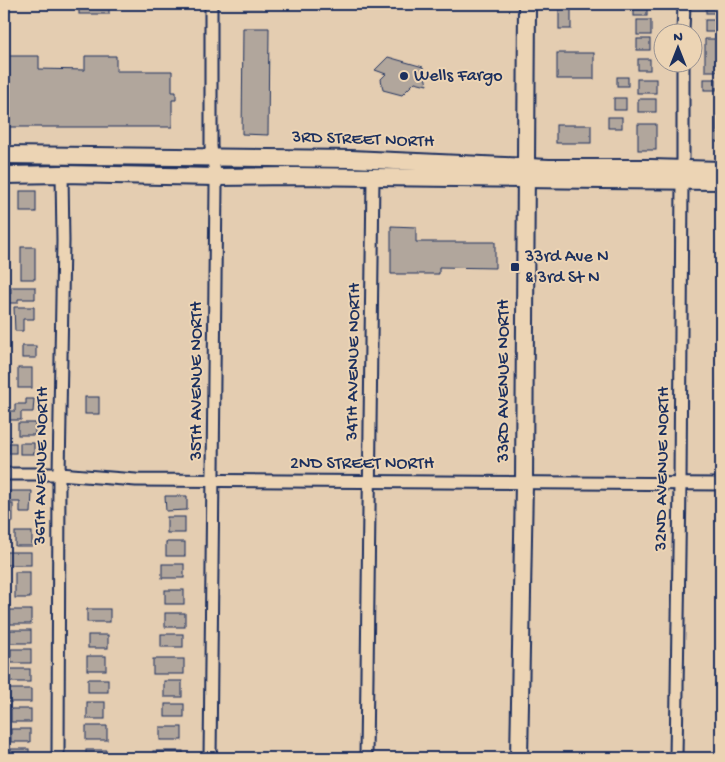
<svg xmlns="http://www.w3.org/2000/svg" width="725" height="762" viewBox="0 0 725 762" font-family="'Gochi Hand',sans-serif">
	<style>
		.building { fill: #b1a69c; stroke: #1b2f5e }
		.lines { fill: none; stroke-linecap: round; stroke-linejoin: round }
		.street-casing { stroke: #1b2f5e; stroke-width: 15 }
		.secondary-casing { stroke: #1b2f5e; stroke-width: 20 }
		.street { stroke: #ecd4b4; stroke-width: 11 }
		.secondary { stroke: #ecd4b4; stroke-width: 16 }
		.poi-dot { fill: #1b2f5e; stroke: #ecd4b4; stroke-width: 2 }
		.labels { text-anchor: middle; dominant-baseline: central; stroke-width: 4; stroke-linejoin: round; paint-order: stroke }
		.poi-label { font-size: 18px; fill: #1b2f5e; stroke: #ecd4b4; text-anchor: start }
		.street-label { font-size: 18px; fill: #1b2f5e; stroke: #ecd4b4 }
	</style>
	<rect width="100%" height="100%" fill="#e4cdb1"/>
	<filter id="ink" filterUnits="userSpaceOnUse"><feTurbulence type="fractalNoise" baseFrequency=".02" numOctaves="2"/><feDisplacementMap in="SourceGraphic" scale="10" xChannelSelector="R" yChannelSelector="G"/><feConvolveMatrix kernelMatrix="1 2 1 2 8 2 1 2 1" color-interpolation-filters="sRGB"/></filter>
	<g filter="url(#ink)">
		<g class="building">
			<rect x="79" y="4" width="30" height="10"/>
			<rect x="243" y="4" width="72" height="3"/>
			<rect x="559" y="4" width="12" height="25"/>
			<rect x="706" y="4" width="13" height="9"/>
			<rect x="634" y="5" width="13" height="11"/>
			<rect x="637" y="20" width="14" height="15"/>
			<rect x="705" y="20" width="15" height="12"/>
			<path d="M243,28H269L268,135L242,134Z"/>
			<rect x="637" y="39" width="13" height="11"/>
			<path d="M705,39H721V54H719V71H705Z"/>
			<rect x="557" y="53" width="37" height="26"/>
			<path d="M4,56H39V69L85,70V56H116V71H172V92H176V100H172V127H4Z"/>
			<path d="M388,57L423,67L427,85L415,82L402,95L383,90L381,79L386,74L375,70Z"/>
			<rect x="638" y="59" width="12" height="11"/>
			<rect x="617" y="77" width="11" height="9"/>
			<rect x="637" y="79" width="19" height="14"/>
			<rect x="704" y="79" width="12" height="11"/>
			<rect x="614" y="98" width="12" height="12"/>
			<rect x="638" y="99" width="18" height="13"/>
			<rect x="608" y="117" width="14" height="11"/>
			<rect x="716" y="117" width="5" height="25"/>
			<rect x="638" y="124" width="18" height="26"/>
			<rect x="556" y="125" width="35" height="18"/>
			<rect x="20" y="191" width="16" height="21"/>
			<path d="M391,226L416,227V242H495V268L439,267V274H391Z"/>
			<rect x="21" y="247" width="14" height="32"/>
			<path d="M11,287H35V299H18V303H5V293H11Z"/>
			<path d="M14,307H34V319H23V331H15Z"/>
			<rect x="22" y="346" width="14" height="12"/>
			<rect x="18" y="368" width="14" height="20"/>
			<rect x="85" y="397" width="14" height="17"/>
			<path d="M26,399H34L33,412H21V420H9V411H15V404H26Z"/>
			<rect x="18" y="423" width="17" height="12"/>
			<rect x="9" y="443" width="7" height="10"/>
			<rect x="20" y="443" width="14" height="11"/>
			<path d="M9,491H32L31,513H20V502H9Z"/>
			<path d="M165,496H187V510L166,511Z"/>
			<rect x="4" y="504" width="9" height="18"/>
			<rect x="167" y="517" width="18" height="16"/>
			<rect x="15" y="532" width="17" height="14"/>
			<rect x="166" y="542" width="19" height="14"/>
			<rect x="6" y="552" width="25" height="13"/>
			<rect x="162" y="564" width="22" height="14"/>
			<rect x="15" y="572" width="15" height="26"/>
			<rect x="165" y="590" width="19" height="14"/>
			<rect x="87" y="609" width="23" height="13"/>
			<rect x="10" y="610" width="21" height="14"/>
			<rect x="165" y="613" width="20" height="14"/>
			<rect x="10" y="630" width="21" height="13"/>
			<rect x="161" y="634" width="22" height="13"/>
			<rect x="88" y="635" width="20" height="13"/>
			<rect x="11" y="649" width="20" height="14"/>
			<rect x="87" y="656" width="19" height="14"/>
			<rect x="153" y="659" width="31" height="15"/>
			<rect x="10" y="669" width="20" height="13"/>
			<rect x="88" y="679" width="20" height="13"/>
			<rect x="164" y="681" width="18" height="16"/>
			<rect x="6" y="689" width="25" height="13"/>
			<rect x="87" y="702" width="18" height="17"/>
			<rect x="165" y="704" width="19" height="13"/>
			<rect x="11" y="709" width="20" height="13"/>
			<rect x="86" y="726" width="21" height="14"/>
			<rect x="160" y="727" width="22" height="13"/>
			<rect x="11" y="729" width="19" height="13"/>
			<rect x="11" y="749" width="18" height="9"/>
			<rect x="86" y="750" width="20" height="8"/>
			<rect x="153" y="751" width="30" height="7"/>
		</g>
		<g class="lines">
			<g class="street-casing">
				<g id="street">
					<path d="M683,32L684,4"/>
					<path d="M683,168V62"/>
					<path d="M4,474H59L136,480L721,484"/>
					<path d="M58,758L59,474L63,241L62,174"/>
					<path d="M210,758L216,185C216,172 212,159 211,146V4"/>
					<path d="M366,758L373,177"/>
					<path d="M676,758L680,484L682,181"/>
				</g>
			</g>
			<g class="secondary-casing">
				<g id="secondary">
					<path d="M4,155L351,159L549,168H651L721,170"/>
					<path d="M4,175L62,174L216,177L294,176L603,180L721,181"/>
					<path d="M519,758L524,483L527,4"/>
				</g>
			</g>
			<use href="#street" class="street"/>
			<use href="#secondary" class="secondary"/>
		</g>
	</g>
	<g class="poi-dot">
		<circle cx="404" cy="76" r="5"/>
		<rect x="510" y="262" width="10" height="10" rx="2.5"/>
	</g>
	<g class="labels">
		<g class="poi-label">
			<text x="414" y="76">Wells Fargo</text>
			<text x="525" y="257">33rd Ave N<tspan x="525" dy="21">&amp; 3rd St N</tspan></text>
		</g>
		<g class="street-label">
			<text transform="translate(363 140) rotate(2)">3RD STREET NORTH</text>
			<text transform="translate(354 362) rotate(-89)">34TH AVENUE NORTH</text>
			<text transform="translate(197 381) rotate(-90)">35TH AVENUE NORTH</text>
			<text transform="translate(504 381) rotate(-90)">33RD AVENUE NORTH</text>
			<text x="362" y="464">2ND STREET NORTH</text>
			<text transform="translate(42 466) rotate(-89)">36TH AVENUE NORTH</text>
			<text transform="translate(663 469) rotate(-89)">32ND AVENUE NORTH</text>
		</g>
	</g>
	<rect width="725" height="762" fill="none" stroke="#ecd4b4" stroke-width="20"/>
	<rect x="10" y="10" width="705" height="742" fill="none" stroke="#1b2f5e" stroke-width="2" filter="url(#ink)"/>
	<g transform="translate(678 48)"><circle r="24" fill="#ecd4b4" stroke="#989292"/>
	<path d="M0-4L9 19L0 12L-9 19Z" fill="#1b2f5e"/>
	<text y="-8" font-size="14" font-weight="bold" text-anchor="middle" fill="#1b2f5e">N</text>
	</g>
</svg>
